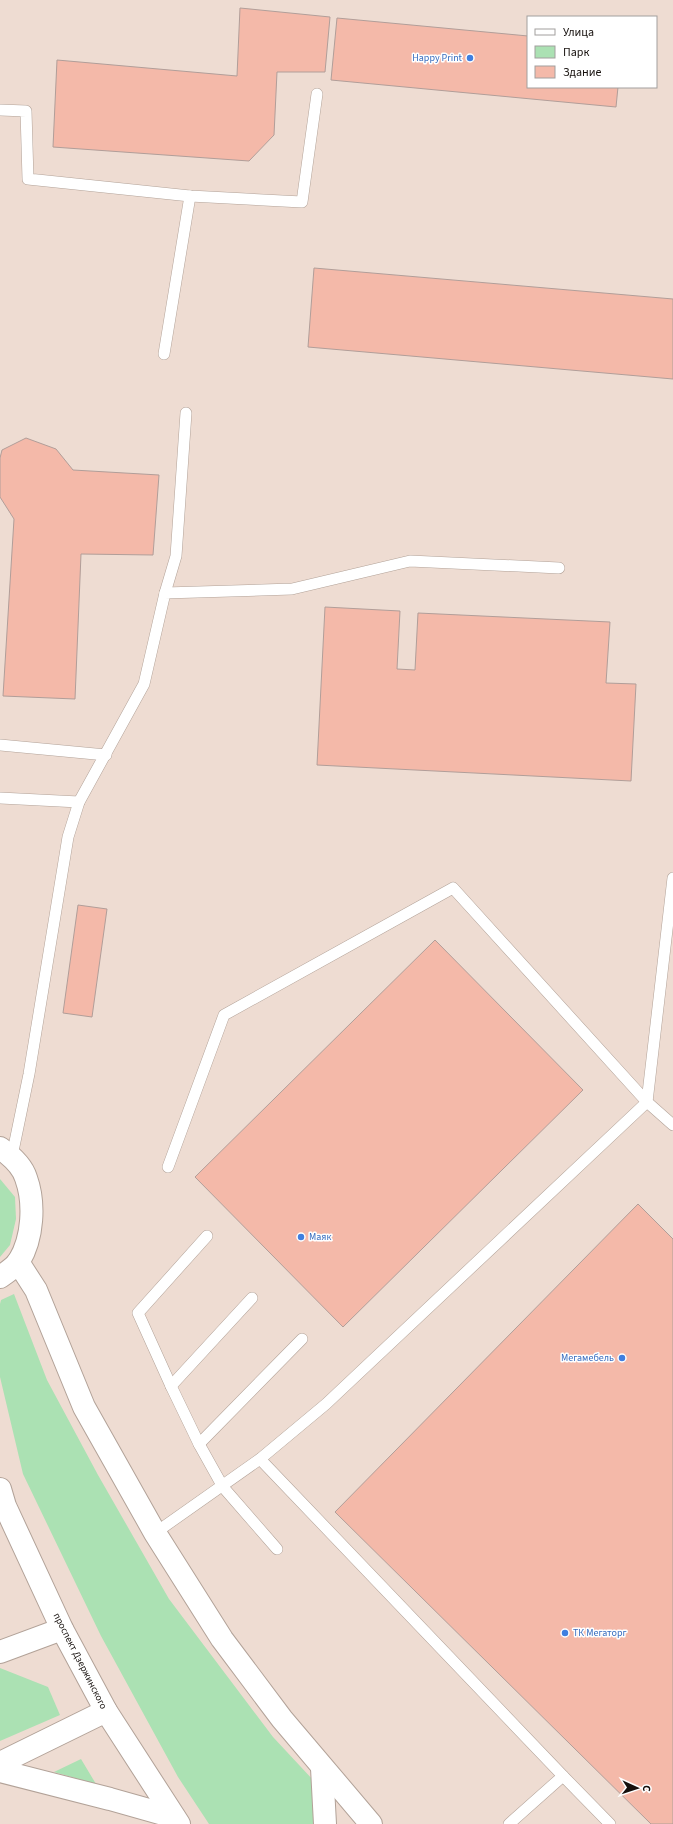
<svg xmlns="http://www.w3.org/2000/svg" width="673" height="1824" viewBox="0 0 673 1824" font-family="'Source Sans 3',sans-serif">
	<style>
		.green { fill: #abe1b3 }
		.building { fill: #f4b9a9; stroke: #b19e99 }
		.lines { fill: none; stroke-linecap: round; stroke-linejoin: round }
		.service-casing { stroke: #b2a298; stroke-width: 12 }
		.minor-casing { stroke: #b2a298; stroke-width: 24 }
		.secondary-casing { stroke: #b2a298; stroke-width: 24 }
		.service { stroke: #fff; stroke-width: 11 }
		.minor { stroke: #fff; stroke-width: 22 }
		.secondary { stroke: #fff; stroke-width: 22 }
		.shop-dot { fill: #3f7fe0; stroke: #fff; stroke-width: 1.5 }
		.labels { text-anchor: middle; dominant-baseline: central; stroke-width: 3; stroke-linejoin: round; paint-order: stroke }
		.shop-label { font-size: 10px; fill: #366cbe; stroke: #fff; text-anchor: end }
		.street-label { font-size: 10px; fill: #16100d; stroke: #fff }
	</style>
	<rect width="100%" height="100%" fill="#eedcd2"/>
	<g class="green">
		<path d="M0,1179L15,1197L16,1219L10,1245L0,1257Z"/>
		<path d="M14,1294L47,1380L98,1475L169,1599L273,1737L314,1781L317,1824H209L178,1777L101,1636L23,1474L0,1377V1304L1,1300Z"/>
		<path d="M0,1668L48,1687L60,1715L0,1741Z"/>
		<path d="M81,1759L96,1784L54,1772Z"/>
	</g>
	<g class="building">
		<path d="M240,8L330,17L325,72H277L274,135L249,161L53,147L57,60L237,76Z"/>
		<path d="M337,18L528,36V87H618L616,107L331,80Z"/>
		<path d="M314,268L673,299V379L308,347Z"/>
		<path d="M26,438L56,449L73,470L159,475L153,555L81,554L75,699L3,696L14,519L0,497V458L2,450Z"/>
		<path d="M325,607L400,611L397,669L415,670L418,613L610,622L606,683L636,684L631,781L317,765Z"/>
		<path d="M78,905L107,909L92,1017L63,1013Z"/>
		<path d="M435,940L583,1090L343,1327L195,1177Z"/>
		<path d="M638,1204L673,1239V1824H651L335,1512Z"/>
	</g>
	<g class="lines">
		<g class="service-casing">
			<g id="service">
				<path d="M0,110L26,111L28,179L190,196L302,202L317,94"/>
				<path d="M164,354L190,196"/>
				<path d="M165,593L176,556L186,413"/>
				<path d="M0,745L106,755"/>
				<path d="M0,798L79,802"/>
				<path d="M12,1156L29,1074L68,837L79,802L144,684L165,593L292,589L410,561L559,568"/>
				<path d="M168,1167L224,1015L453,888L647,1102L673,1125"/>
				<path d="M207,1236L138,1313L171,1386L199,1444L223,1487L277,1549"/>
				<path d="M171,1386L252,1298"/>
				<path d="M199,1444L302,1339"/>
				<path d="M260,1459L563,1776"/>
				<path d="M155,1533L260,1459L326,1404L647,1102L673,878"/>
				<path d="M509,1824L563,1776L610,1824"/>
			</g>
		</g>
		<g class="minor-casing">
			<g id="minor">
				<path d="M0,1148C10,1155 22,1165 26,1178C35,1203 33,1238 19,1261C15,1267 6,1273 0,1277"/>
				<path d="M18,1262L36,1290L84,1407L155,1533L222,1639L282,1719L371,1824"/>
				<path d="M322,1768L325,1824"/>
			</g>
		</g>
		<g class="secondary-casing">
			<g id="secondary">
				<path d="M0,1489L5,1506L62,1629L106,1711L179,1824"/>
				<path d="M0,1652L62,1629"/>
				<path d="M0,1763L106,1711"/>
				<path d="M0,1771L110,1799L174,1817"/>
			</g>
		</g>
		<use href="#service" class="service"/>
		<use href="#minor" class="minor"/>
		<use href="#secondary" class="secondary"/>
	</g>
	<g class="shop-dot">
		<circle cx="470" cy="58" r="4"/>
		<circle cx="301" cy="1237" r="4"/>
		<circle cx="622" cy="1358" r="4"/>
		<circle cx="565" cy="1633" r="4"/>
	</g>
	<g class="labels">
		<g class="shop-label">
			<text x="462" y="58">Happy Print</text>
			<text x="309" y="1237" text-anchor="start">Маяк</text>
			<text x="614" y="1358">Мегамебель</text>
			<text x="573" y="1633" text-anchor="start">ТК Мегаторг</text>
		</g>
		<g class="street-label">
			<text transform="translate(80 1661) rotate(63)">проспект Дзержинского</text>
		</g>
	</g>
	<rect x="527" y="16" width="130" height="72" fill="#ffffff" stroke="#a29f9e"/>
	<rect x="535" y="29" width="20" height="6" fill="#ffffff" stroke="#a29f9e"/>
	<text x="563" y="36" font-size="12" fill="#16100d">Улица</text>
	<rect x="535" y="46" width="20" height="12" fill="#abe1b3" stroke="#a29f9e"/>
	<text x="563" y="56" font-size="12" fill="#16100d">Парк</text>
	<rect x="535" y="66" width="20" height="12" fill="#f4b9a9" stroke="#a29f9e"/>
	<text x="563" y="76" font-size="12" fill="#16100d">Здание</text>
	<g transform="translate(637 1788) rotate(93)" stroke="#ffffff" stroke-width="3" paint-order="stroke">
	<path d="M0-3L7 15L0 10L-7 15Z" fill="#16100d"/>
	<text y="-6" font-size="11" font-weight="bold" text-anchor="middle" fill="#16100d">С</text>
	</g>
</svg>
